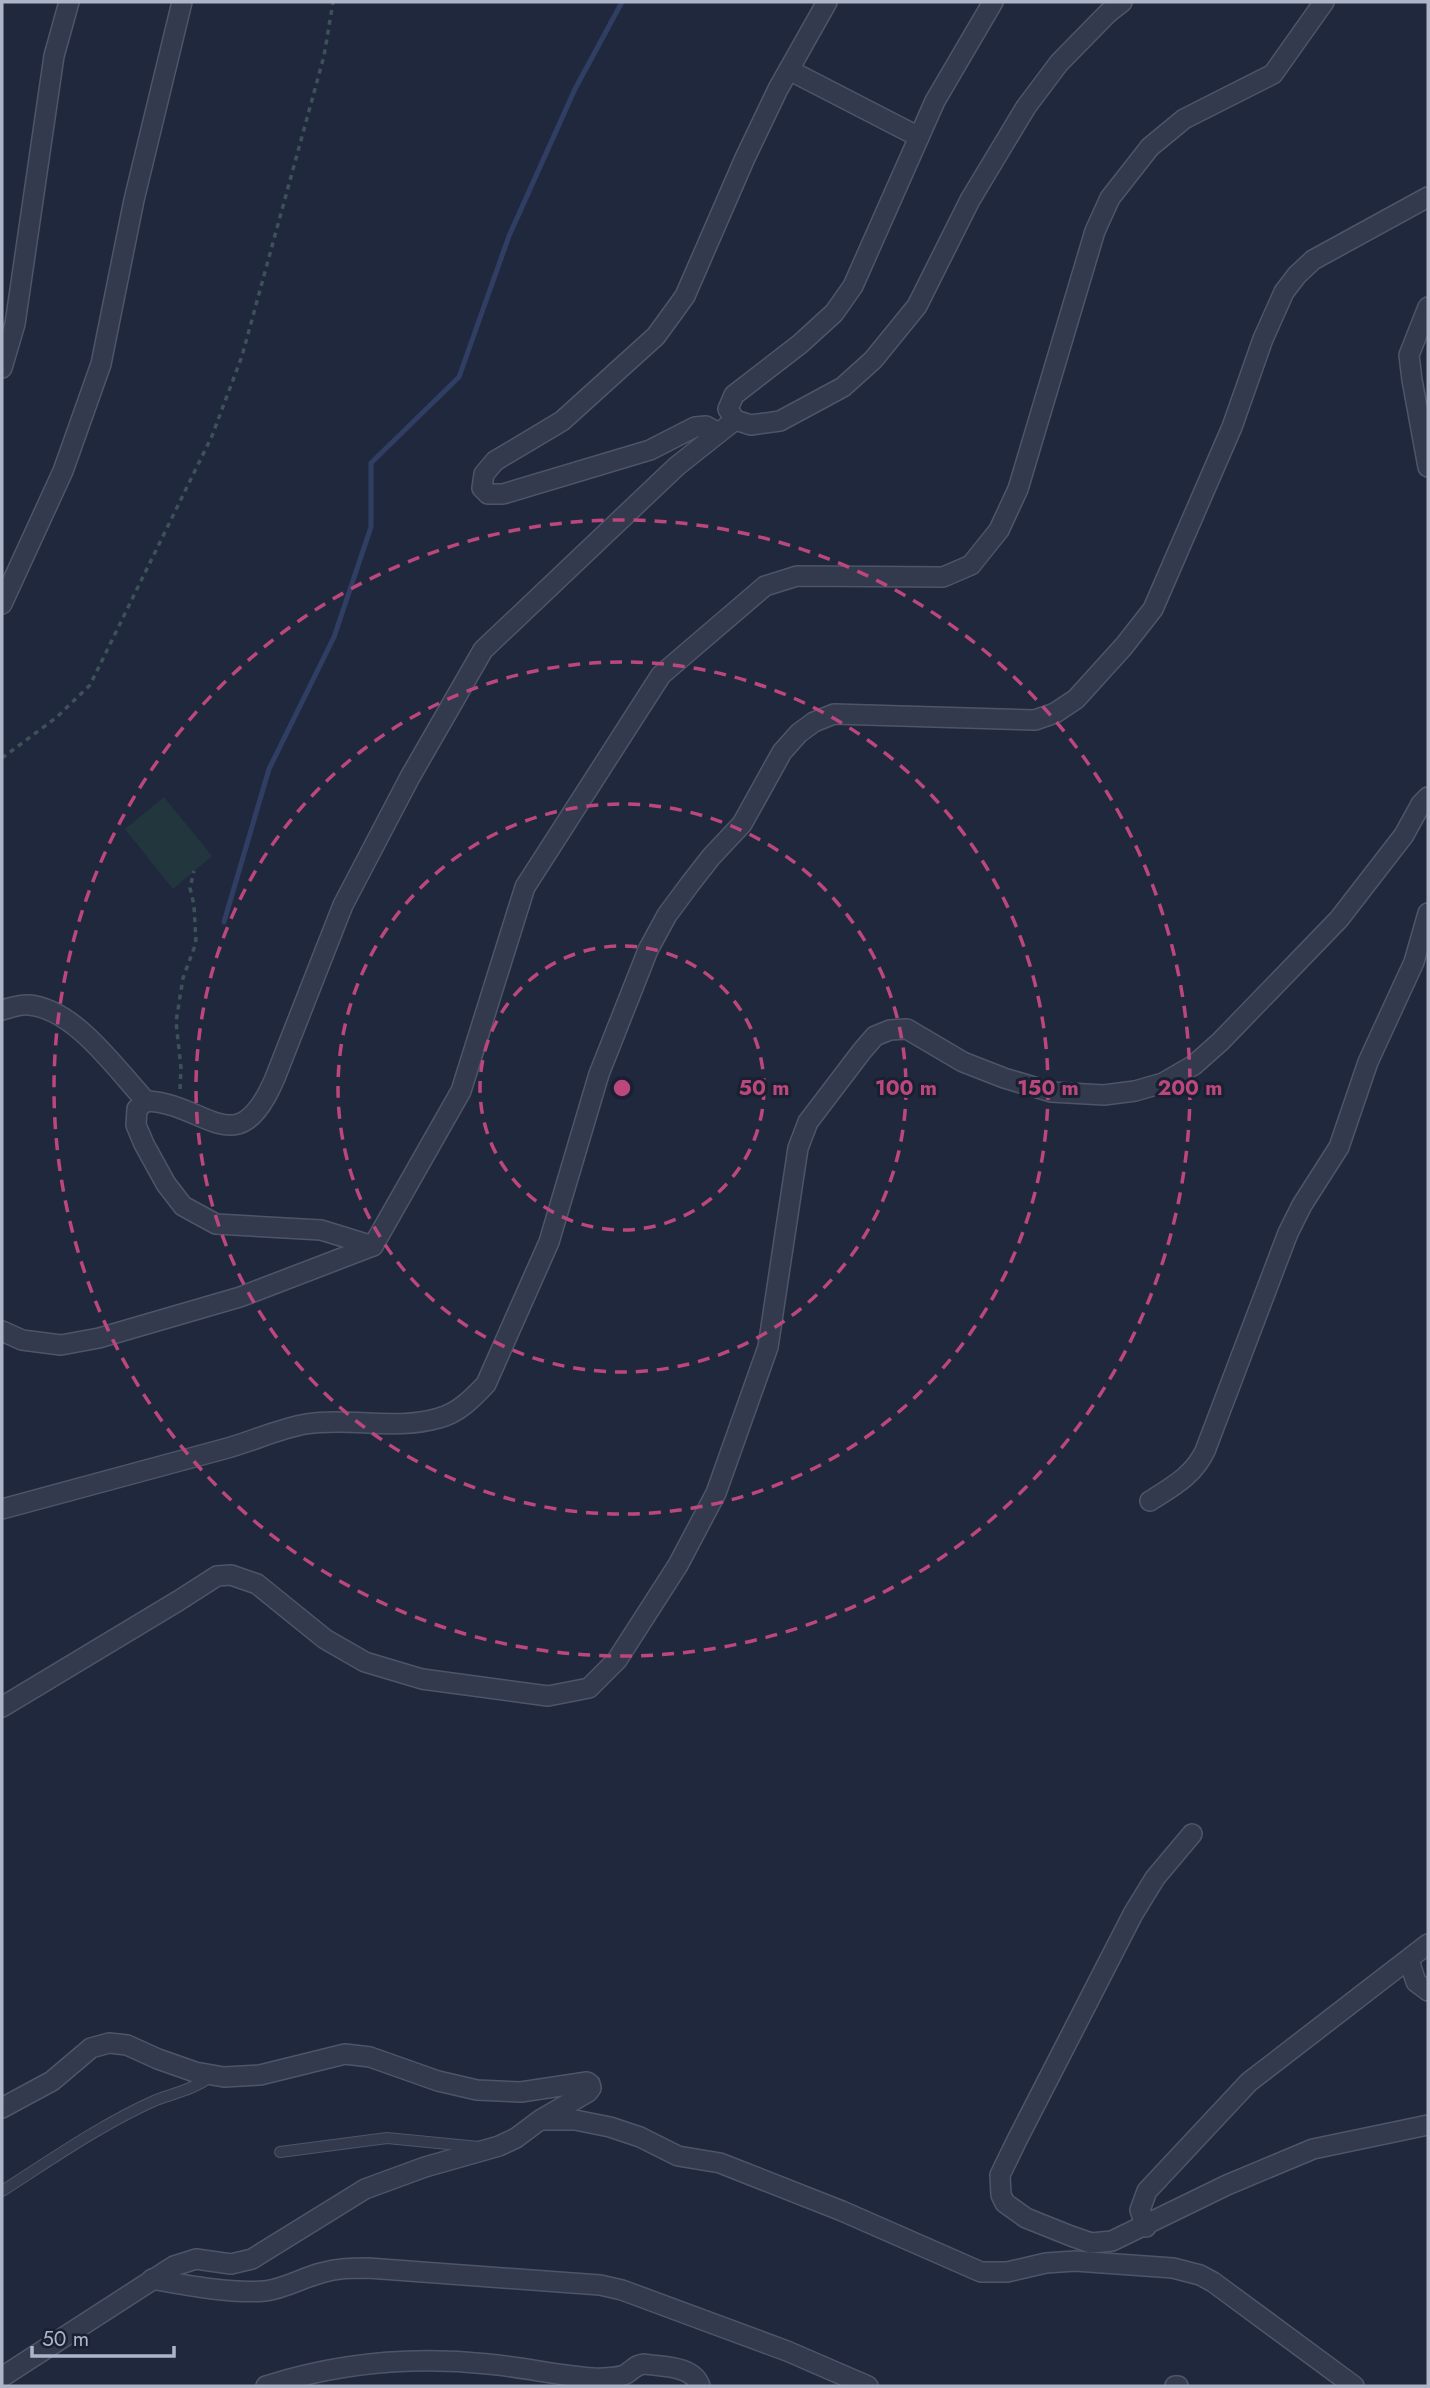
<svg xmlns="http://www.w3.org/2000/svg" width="1430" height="2388" viewBox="0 0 1430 2388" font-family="Jost,sans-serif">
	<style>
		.green { fill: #22363e }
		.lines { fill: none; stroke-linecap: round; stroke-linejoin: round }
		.stream { stroke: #313e63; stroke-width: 5 }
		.service-casing { stroke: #4f5568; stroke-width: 12 }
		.minor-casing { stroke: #4f5568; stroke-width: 22 }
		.path { stroke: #3d5258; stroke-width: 3.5; stroke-dasharray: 5 5; stroke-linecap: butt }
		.service { stroke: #343a4d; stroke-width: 10 }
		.minor { stroke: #343a4d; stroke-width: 19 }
		.ring { fill: none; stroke: #bc477c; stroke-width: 3.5; stroke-dasharray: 12 9 }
		.centre { fill: #bc477c; stroke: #192032; stroke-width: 3.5 }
		.ring-label { font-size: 21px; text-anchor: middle; font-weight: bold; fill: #bc477c; stroke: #192032; stroke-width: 6; stroke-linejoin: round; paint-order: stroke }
	</style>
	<rect width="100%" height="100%" fill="#20283d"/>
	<path class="green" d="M164,797L212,856L173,889L125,829Z"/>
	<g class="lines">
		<path class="stream" d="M224,922L269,769L334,637L371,527V463L459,377L509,236L575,89L622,2"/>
		<g class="service-casing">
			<g id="service">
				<path d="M280,2152L387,2138L479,2147"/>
				<path d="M2,2191C52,2159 102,2124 156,2100C169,2095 204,2086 209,2076"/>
			</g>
		</g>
		<g class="minor-casing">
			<g id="minor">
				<path d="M993,2L935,101L853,286L834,313L800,344L734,395L728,409L735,420L751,425L780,421L843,387L873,360L917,306L970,200L1026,107L1059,63L1108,13L1122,2"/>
				<path d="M789,70L919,137"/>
				<path d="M1428,307L1409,355L1412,380L1428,467"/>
				<path d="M2,368L15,324L54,56L69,2"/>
				<path d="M718,433L706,426L695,427L650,450L503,494H488L482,488L484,474L495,461L562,421L656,336L685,296L745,158L778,89L827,2"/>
				<path d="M2,604L63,471L101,364L134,200L182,2"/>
				<path d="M2,1010C10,1008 20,1004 29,1005C75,1009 116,1069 146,1101"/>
				<path d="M373,1246L321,1230L216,1224L183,1206L166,1184L144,1144L136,1125L137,1109L146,1101C207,1103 237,1167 275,1078L343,905L410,777L483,650L677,466L735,420"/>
				<path d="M2,1331L22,1340L61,1345L99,1338L240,1297L373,1246L461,1091L525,887L661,675L765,586L797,576L943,577L971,565L999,530L1018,489L1095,231L1110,198L1150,147L1184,119L1273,74L1324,2"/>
				<path d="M1150,1501C1173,1486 1193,1476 1205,1451L1288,1233L1302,1205L1339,1147L1368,1062L1414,962L1428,913"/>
				<path d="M2,1509C76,1489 150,1469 224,1449C251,1442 277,1429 306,1424C350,1417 395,1431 439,1418C458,1413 472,1399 486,1384L549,1242L599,1074L648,950L667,915L690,884L711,857L742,824L782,752L799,733L814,722L834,714L1035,720L1055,713L1076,699L1124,646L1153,609L1232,427L1263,339L1284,292L1297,275L1313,260L1428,197"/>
				<path d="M2,1707L178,1601L217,1576L231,1575L257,1584L325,1639L365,1662L422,1679L548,1696L589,1688L617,1660L678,1565L716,1493L768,1347L798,1148L808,1122L862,1051L875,1036L890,1030L907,1029L963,1062L1004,1078L1051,1092L1104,1095L1135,1091L1163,1083L1194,1065L1220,1042L1339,919L1404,835L1421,804L1428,797"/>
				<path d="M1192,1834L1155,1878L1133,1914L1017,2140L1000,2175L1001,2195L1005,2203L1026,2218L1071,2236L1091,2243L1112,2241L1227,2185L1313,2149L1428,2125"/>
				<path d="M1409,1960L1416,1982L1428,1991"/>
				<path d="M2,2108L52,2081L91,2048L109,2043L127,2045L158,2059L195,2072L224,2077L260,2075L345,2054L370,2057L438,2081L477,2090L521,2092L587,2082L590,2084L591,2088L588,2092L540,2120L516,2138L499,2146L425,2167L365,2189L252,2259L231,2264L196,2259L174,2266L2,2377"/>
				<path d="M541,2120H575L610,2127L640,2137L678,2156L720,2163L842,2211L981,2272H1007L1046,2263L1075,2261L1173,2268L1200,2275L1213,2282L1354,2386"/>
				<path d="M1146,2227L1140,2210L1147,2191L1249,2082L1428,1944"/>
				<path d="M152,2279C185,2285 232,2294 265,2291C284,2289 302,2278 321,2273C337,2268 352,2268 368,2268L600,2285L622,2290L787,2351L868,2386"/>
				<path d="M266,2386C338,2363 413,2356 488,2364C524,2367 559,2376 594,2378C600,2379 622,2377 626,2374C633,2370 634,2365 644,2364C662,2367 693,2365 700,2386"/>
				<path d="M1175,2386H1178"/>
			</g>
		</g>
		<g class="path">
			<path d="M2,758L57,717L90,685L212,436L242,356L324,56L333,2"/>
			<path d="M180,1089L181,1068L176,1022L183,978L196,943L194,905L190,888L194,871"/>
		</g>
		<use href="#service" class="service"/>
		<use href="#minor" class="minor"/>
	</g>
	<g class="ring">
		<circle cx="622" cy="1088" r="142"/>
		<circle cx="622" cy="1088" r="284"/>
		<circle cx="622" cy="1088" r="426"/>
		<circle cx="622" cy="1088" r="568"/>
	</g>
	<circle cx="622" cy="1088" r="10" class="centre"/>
	<g class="ring-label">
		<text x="764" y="1095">50 m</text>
		<text x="906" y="1095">100 m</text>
		<text x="1048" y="1095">150 m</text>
		<text x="1190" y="1095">200 m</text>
	</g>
	<rect width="1430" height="2388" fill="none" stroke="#afb5c9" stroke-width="7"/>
	<path d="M32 2346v10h142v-10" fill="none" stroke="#afb5c9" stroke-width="3.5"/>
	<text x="42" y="2346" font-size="21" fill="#afb5c9" stroke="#192032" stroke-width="5" paint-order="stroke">50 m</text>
</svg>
